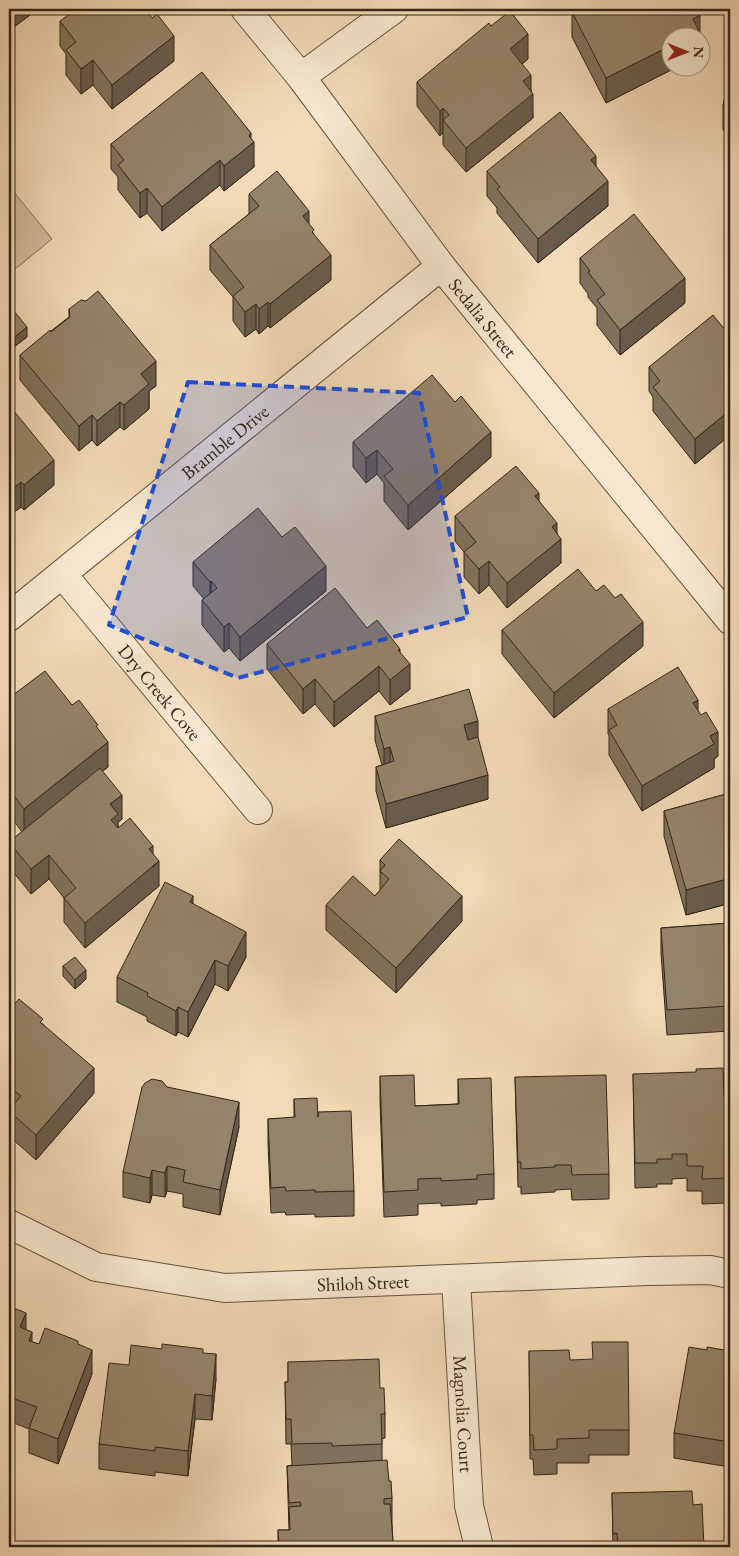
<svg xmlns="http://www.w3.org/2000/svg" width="739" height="1556" viewBox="0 0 739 1556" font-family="'EB Garamond',serif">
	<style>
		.green { fill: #d2bb9b; stroke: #82705a }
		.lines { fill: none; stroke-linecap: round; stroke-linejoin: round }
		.minor-casing { stroke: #635241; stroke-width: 30 }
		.minor { stroke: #f7e7d0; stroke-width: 28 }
		.wall { fill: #81715c; stroke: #33251a }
		.shaded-wall { fill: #695c4b; stroke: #33251a }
		.building { fill: #96836b; stroke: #33251a }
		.marked { fill: #1d4ed8; fill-opacity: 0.2; stroke: #1d4ed8; stroke-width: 4; stroke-dasharray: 10 6; stroke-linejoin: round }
		.labels { text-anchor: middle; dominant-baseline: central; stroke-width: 4; stroke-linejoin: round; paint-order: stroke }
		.street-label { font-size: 19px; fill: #33251a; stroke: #f7e7d0 }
	</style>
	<rect width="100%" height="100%" fill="#f2dab6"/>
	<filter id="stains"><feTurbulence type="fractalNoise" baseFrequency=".004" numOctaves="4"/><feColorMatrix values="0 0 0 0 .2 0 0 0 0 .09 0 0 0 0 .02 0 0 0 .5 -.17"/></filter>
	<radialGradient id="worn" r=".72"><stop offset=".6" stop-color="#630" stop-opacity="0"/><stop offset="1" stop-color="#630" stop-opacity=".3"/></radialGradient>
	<path class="green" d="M9,186L52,239L9,274Z"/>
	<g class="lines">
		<g class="minor-casing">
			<g id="minor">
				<path id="s1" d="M245,9L301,77L441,266L730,620"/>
				<path d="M301,77L394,9"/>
				<path id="s2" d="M63,575L258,810"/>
				<path id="s3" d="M9,617L441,266"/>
				<path id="s4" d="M9,1224L96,1267L225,1288L648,1271L710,1270L730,1274"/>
				<path id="s5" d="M456,1280L469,1506L479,1547"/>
			</g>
		</g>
		<use href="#minor" class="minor"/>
	</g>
	<g class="wall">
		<path d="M9,9H38L14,27L9,20Z"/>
		<path d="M572,12L700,38L672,68H675L606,103L572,37Z"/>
		<path d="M60,21L174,61L112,109L93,85L81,94L66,75V54L60,46Z"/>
		<path d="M491,26L528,59L522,64L531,90L533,118L466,172L443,145V133L440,136L417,106V82Z"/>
		<path d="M730,76V132L723,130V105Z"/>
		<path d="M251,139L254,167L224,191L220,185L162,231L147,213L140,218L118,190V177L111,169V144Z"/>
		<path d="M596,167L608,206L538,263L497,213V208L487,196V171Z"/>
		<path d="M249,194L309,224L314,235L331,280L270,328L268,326L259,334L256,329L245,337L233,321V297L210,270V245L249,214Z"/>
		<path d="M580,258L685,303L620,355L597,325V308L588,297V294L580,283Z"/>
		<path d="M9,305L27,337L10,350L9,349Z"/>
		<path d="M69,309L156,386L149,391V409L124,430L120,427L97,446L92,440L79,451L20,380V355L69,317Z"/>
		<path d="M730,336V435L695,464L653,411V397L649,391V367Z"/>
		<path d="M9,405L54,485L24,510L21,507L9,516Z"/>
		<path d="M353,442L491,457L408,530L384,501V483L377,474L366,483L353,467Z"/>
		<path d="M730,466V496L727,493V468Z"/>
		<path d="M539,501L557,533L561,563L507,608L489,585L479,594L464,577V552L455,541V516Z"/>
		<path d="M193,562L326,591L240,661L229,648L224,652L202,625V600L204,599L193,586Z"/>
		<path d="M596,591L643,646L554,718L502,654V630Z"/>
		<path d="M367,628L400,652L410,689L390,705L379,691L334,727L315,704L303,714L267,669V644Z"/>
		<path d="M9,698L72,705L98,729L108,767L102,771L122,819L118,822V828L153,854L159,886L85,948L64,922V898L49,879L31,894L9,867V842L22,832L9,814Z"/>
		<path d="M608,709L698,711L718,756L714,759V768L642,811L609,755V736L608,734Z"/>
		<path d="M375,716L478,738L488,799L386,828L376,791V767L382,765L375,740Z"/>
		<path d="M730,793V906L727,907V904L686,915L664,836V811Z"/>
		<path d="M380,860L462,921L396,993L326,930V905L375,896L380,890Z"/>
		<path d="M193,904L246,957L228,991L215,984L188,1037L178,1032L176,1036L147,1021V1017L117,1002V977Z"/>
		<path d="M730,923V1031L667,1035L661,953V928Z"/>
		<path d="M63,966L86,979L75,989L63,976Z"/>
		<path d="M9,1010L43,1024L94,1093L36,1160L9,1136Z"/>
		<path d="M633,1074L724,1097L728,1178V1203L702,1204V1191H687V1178L672,1179V1184H657V1187L635,1188Z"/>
		<path d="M380,1076L415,1106L458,1104V1079L494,1174V1199L477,1200V1204L441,1206V1203L418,1204V1215L384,1217L380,1101Z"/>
		<path d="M515,1077L609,1174V1199L572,1200L571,1189L555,1190V1192L521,1194V1187H518Z"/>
		<path d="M167,1087L239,1127L220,1215L183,1207V1194L167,1191L165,1197L152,1195L150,1203L123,1197V1172Z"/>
		<path d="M294,1099L318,1117L354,1191V1216L315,1217V1214L286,1215L285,1212L271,1213L268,1143V1119L294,1118Z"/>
		<path d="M9,1306L26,1330L32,1342L39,1344H78L92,1374L58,1464L29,1453V1429L9,1421Z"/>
		<path d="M707,1350L730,1351V1467L674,1458V1433Z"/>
		<path d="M529,1351L570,1360L629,1430V1455H589V1463H557V1474L534,1475L533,1459H530Z"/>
		<path d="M203,1353L216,1379L212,1420L195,1419L188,1476L155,1472V1476L99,1469V1444L129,1365Z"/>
		<path d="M288,1362L380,1388L385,1414V1438L382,1439V1461L389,1481L392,1498V1523L393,1547H278V1530H289L287,1466L292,1465L291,1444H286L285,1382H288Z"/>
		<path d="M612,1493L693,1505L704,1547H613Z"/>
	</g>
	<g class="shaded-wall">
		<path d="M14,9H38L14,27Z"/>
		<path d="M700,15V38H685L693,19Z"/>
		<path d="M528,34V59L510,74V49Z"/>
		<path d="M174,36V61L112,109V85Z"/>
		<path d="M672,45V68H675L606,103V78Z"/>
		<path d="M93,60V85L81,94V69Z"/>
		<path d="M531,75V96L533,94V118L466,172V148L523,81Z"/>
		<path d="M443,108V133L440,136V111Z"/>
		<path d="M251,133V145L254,142V167L224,191V166L249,136Z"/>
		<path d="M596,156V181L591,160Z"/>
		<path d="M220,160V185L162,231V207Z"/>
		<path d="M608,181V206L538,263V239Z"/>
		<path d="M147,188V213L140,218V193Z"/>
		<path d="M309,211V236L303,216Z"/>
		<path d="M331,255V280L270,328V304Z"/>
		<path d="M685,278V303L620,355V330Z"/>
		<path d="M268,302V326L259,334V309Z"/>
		<path d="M256,304V329L245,337V312Z"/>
		<path d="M27,327V337L10,350V341Z"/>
		<path d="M156,361V386L149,391V409L124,430V405L141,374Z"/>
		<path d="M120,402V427L97,446V421Z"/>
		<path d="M730,410V435L695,464V439Z"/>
		<path d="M92,415V440L79,451V426Z"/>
		<path d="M491,432V457L408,530V505Z"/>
		<path d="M377,450V474L366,483V458Z"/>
		<path d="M54,460V485L24,510V485Z"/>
		<path d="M21,482V507L9,516V492Z"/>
		<path d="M539,493V518L535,496Z"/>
		<path d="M557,523V542L561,539V563L507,608V583L552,527Z"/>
		<path d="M489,561V585L479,594V569Z"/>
		<path d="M326,566V591L240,661V637Z"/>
		<path d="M211,581V606L210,607V582Z"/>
		<path d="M643,622V646L554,718V693Z"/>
		<path d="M229,623V648L224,652V627Z"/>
		<path d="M400,649V672L410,664V689L390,705V680L398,650Z"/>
		<path d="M379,666V691L334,727V702Z"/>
		<path d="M315,679V704L303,714V689Z"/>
		<path d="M698,700V725L693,703Z"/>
		<path d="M478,721V746L464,750V725Z"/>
		<path d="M718,732V756L714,759V768L642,811V786L710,736Z"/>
		<path d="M108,742V767L24,834V809Z"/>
		<path d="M390,747V772L384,774V749Z"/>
		<path d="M488,775V799L386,828V804Z"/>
		<path d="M122,795V819L118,822V839L111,845L110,804Z"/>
		<path d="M153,846V867L159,861V886L85,948V923L149,849Z"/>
		<path d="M49,855V879L31,894V869Z"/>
		<path d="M727,879V904L686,915V890Z"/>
		<path d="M730,881V906L727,907V882Z"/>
		<path d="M193,896V921L190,902Z"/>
		<path d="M462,896V921L396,993V968Z"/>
		<path d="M246,932V957L228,991V966Z"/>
		<path d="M215,960V984L188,1037V1012Z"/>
		<path d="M12,962V986L9,989V964Z"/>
		<path d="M86,970V979L75,989V980Z"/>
		<path d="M178,1007V1032L176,1036V1011Z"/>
		<path d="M94,1068V1093L36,1160V1135Z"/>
		<path d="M10,1087V1111H9V1088Z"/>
		<path d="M239,1102V1127L220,1215V1190Z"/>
		<path d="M167,1166V1191L165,1197V1173Z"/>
		<path d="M152,1170V1195L150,1203V1178Z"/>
		<path d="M26,1313V1338L20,1327Z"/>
		<path d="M32,1332V1357L29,1341Z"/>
		<path d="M92,1350V1374L58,1464V1439Z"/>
		<path d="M216,1354V1379L212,1420V1396Z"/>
		<path d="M195,1394V1419L188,1476V1451Z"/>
	</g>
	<g class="building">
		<path d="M76,9H145L152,18L157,14L174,36L112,85L93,60L81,69L66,50L76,42L60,21Z"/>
		<path d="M579,9H697L700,15L693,19L699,31L685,38H672V45L606,78L572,12Z"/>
		<path d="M510,11L528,34L510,49L531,75L523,81L533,94L466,148L443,120L449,115L443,108L440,111L417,82L489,23L491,26Z"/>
		<path d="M202,72L251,133L249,136L254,142L224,166L220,160L162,207L147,188L140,193L118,165L124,160L111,144Z"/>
		<path d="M730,76V107L723,105Z"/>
		<path d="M560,112L596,156L591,160L608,181L538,239L497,189L500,187L487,171Z"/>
		<path d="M277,171L309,211L303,216L314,230L312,232L331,255L270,304L268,302L259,309L256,304L245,312L233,296L244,287L210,245L259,206L249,194Z"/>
		<path d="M634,214L685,278L620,330L597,300L605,294L588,272L590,271L580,258Z"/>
		<path d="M98,291L156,361L141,374L149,384L124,405L120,402L97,421L92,415L79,426L20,355L50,330L51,332L70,317L69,309L81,300L86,301Z"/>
		<path d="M9,305L27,327L10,341L9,340Z"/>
		<path d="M713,315L730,336V410L695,439L653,387L660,381L649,367Z"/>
		<path d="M432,375L455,402L461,396L491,432L408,505L384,476L393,469L377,450L366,458L353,442Z"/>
		<path d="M9,405L54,460L24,485L21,482L9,492Z"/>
		<path d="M516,466L539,493L535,496L557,523L552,527L561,539L507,583L489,561L479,569L464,552L476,542L455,516Z"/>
		<path d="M730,466V471L727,468Z"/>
		<path d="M258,508L282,537L295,527L326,566L240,637L229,623L224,627L202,600L217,588L211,581L210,582L193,562Z"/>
		<path d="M578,569L596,591L604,585L615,598L621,594L643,622L554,693L502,630Z"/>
		<path d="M335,588L367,628L377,620L400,649L398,650L410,664L390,680L379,666L334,702L315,679L303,689L267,644Z"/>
		<path d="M678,667L698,700L693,703L701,715L706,712L718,732L710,736L714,744L642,786L609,730L617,725L608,709Z"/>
		<path d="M45,671L72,705L79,700L98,725L96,726L108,742L24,809L9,789V698Z"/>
		<path d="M469,689L478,721L464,725L468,740L478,737L488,775L386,804L376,767L394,761L390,747L384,749L375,716Z"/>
		<path d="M100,768L122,795L110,804L118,814L111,820L118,828L130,818L153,846L149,849L159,861L85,923L64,898L76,888L49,855L31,869L9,842Z"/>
		<path d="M730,793V881L727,882V879L686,890L664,811Z"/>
		<path d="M399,839L462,896L396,968L326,905L353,876L375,896L389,879L380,871L385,865L380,860Z"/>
		<path d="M165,882L193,896L190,902L246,932L228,966L215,960L188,1012L178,1007L176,1011L147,996L148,993L117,977Z"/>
		<path d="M730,923V1006L667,1010L661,928Z"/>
		<path d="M75,957L86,970L75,980L63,966Z"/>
		<path d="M9,958L12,962L9,964Z"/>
		<path d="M19,999L43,1019L40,1022L94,1068L36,1135L9,1111V1110L21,1096L10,1087L9,1088V1010Z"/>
		<path d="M723,1068L724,1097H726L728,1178L702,1179L703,1166H687V1154H672V1159H657V1163H635L633,1074L696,1072V1069Z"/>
		<path d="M414,1075L415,1106L459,1104L458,1079L491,1078L494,1174L477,1175V1179L441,1181V1178L418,1179V1190L384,1192L380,1076Z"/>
		<path d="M606,1075L609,1174L572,1175L571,1165H555V1167L521,1169V1162H518L515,1077Z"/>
		<path d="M152,1079L162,1081L167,1087L239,1102L220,1190L183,1182L185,1170L167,1166L165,1173L152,1170L150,1178L123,1172L142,1087L145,1083Z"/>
		<path d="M317,1098L318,1117V1112L351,1111L354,1191L315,1192V1190L286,1191L285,1187L271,1188L268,1119L295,1117L294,1099Z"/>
		<path d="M9,1306L26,1313L20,1327L32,1332L29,1341L39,1344L45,1328L78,1341V1344L92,1350L58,1439L29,1428L37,1407L9,1397Z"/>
		<path d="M592,1342H628L629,1430H589V1438L557,1439V1449L534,1450L533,1435H530L529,1351L569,1350L570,1360L593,1359Z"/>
		<path d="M162,1344L203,1349V1353L216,1354L212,1396L195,1394L188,1451L155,1447V1451L99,1444L109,1363L129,1365L131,1345L162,1349Z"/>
		<path d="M689,1347L707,1350V1347L730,1351V1442L674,1433Z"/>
		<path d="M379,1359L380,1388H384L385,1414H381L382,1444L332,1446V1443L292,1444L291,1419H286L285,1382H288V1362Z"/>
		<path d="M387,1460L389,1481H391L392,1498L384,1499V1504H390L393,1541L385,1542L386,1547H279L278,1530H290L289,1507L301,1506L300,1502L289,1503L287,1466Z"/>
		<path d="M692,1491L693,1505L702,1504L704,1547H614H618L617,1533L613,1534L612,1493Z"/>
	</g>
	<path class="marked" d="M188,382L419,393L468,617L238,678L109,625Z"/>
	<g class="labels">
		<g class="street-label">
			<text stroke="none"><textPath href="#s1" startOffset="390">Sedalia Street</textPath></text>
			<text stroke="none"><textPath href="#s3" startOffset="278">Bramble Drive</textPath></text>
			<text stroke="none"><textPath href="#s2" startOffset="152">Dry Creek Cove</textPath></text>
			<text stroke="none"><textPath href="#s4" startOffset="366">Shiloh Street</textPath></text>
			<text stroke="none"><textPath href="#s5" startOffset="134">Magnolia Court</textPath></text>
		</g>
	</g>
	<rect width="739" height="1556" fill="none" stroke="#f2dab6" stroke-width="30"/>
	<rect x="10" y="10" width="719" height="1536" fill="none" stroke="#33251a" stroke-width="2.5"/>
	<rect x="15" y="15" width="709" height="1526" fill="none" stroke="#33251a"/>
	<g transform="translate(686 52) rotate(91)"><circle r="24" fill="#f7e7d0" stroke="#a99987"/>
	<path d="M0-4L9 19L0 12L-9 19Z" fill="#8f2418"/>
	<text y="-8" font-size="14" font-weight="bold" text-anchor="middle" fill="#33251a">N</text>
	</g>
	<rect width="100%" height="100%" filter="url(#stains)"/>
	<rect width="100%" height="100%" fill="url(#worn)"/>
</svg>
